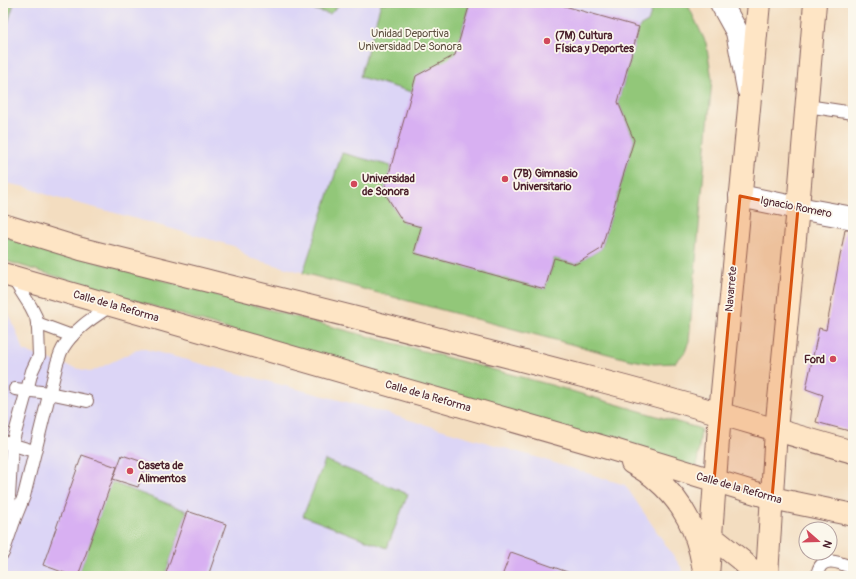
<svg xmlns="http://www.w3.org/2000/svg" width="856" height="579" viewBox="0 0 856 579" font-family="Pangolin,sans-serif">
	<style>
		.built { fill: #dcd5f6 }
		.green { fill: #92c779; stroke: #6e7352 }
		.building { fill: #d8b0f2 }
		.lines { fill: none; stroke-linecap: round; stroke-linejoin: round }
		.lane-casing { stroke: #85625f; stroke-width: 14 }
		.street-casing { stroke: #85625f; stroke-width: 24 }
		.secondary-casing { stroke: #85625f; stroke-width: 24 }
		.lane { stroke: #fff; stroke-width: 12 }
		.street { stroke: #fff; stroke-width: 22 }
		.secondary { stroke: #fee5c5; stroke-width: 22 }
		.marked { fill: #d8530f; fill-opacity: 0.2; stroke: #d8530f; stroke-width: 3; stroke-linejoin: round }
		.poi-dot { fill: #d1495b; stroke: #fbf7ec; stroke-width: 1.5 }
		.labels { text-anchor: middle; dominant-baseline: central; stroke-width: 3.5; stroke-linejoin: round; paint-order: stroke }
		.park-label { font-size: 11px; fill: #605142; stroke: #fbf7ec }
		.poi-label { font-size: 11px; font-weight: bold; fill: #4a1f2b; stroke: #fbf7ec; text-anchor: start }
		.street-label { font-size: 11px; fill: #4a1f2b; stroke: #fbf7ec }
	</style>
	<rect width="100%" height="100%" fill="#fbf7ec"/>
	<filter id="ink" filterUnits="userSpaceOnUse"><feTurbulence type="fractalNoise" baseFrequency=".025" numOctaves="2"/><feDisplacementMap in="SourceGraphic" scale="8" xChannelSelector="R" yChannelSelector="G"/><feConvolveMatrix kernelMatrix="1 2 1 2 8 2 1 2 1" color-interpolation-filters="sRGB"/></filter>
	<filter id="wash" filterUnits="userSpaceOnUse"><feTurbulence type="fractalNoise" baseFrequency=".012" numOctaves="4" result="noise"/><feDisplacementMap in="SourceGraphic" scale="16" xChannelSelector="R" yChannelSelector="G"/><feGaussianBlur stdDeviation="0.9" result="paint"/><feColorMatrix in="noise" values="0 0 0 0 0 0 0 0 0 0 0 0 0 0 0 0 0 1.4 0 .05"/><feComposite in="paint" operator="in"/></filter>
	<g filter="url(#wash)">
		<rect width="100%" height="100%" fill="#f3ddc0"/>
		<g class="built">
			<path d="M3,3H687L706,43L712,79L689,341L685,352L675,363L654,364L627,359L249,258L237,247L108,211L53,197L26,187L10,184L3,183Z"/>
			<path d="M3,303L5,304L24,351L57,363L91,372L141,348L362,406L532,456L625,485L683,570L682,576H3Z"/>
		</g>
		<g class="green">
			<path d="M3,3H14L3,39Z"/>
			<path d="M288,3H341L330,14Z"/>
			<path d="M381,3H470L455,55L412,92L360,77Z"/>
			<path d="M647,3H687L706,43L712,79L689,341L685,352L675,363L654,364L627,359L303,273L342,153L391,166L384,192L403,222L421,227L414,253L545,289L554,258L576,264L601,249L634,140L618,102L639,27L648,22L652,10Z"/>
			<path d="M3,236L318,323L551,385L701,429L696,472L403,383L3,260Z"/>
			<path d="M325,460L408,494L387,548L303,516Z"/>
			<path d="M111,482L187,511L165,576H78Z"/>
		</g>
		<g id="blocks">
			<g class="building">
				<path d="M470,3H554L639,27L618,102L634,140L601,249L576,264L554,258L545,289L414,253L421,227L403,222L384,192L416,76L455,55Z"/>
				<path d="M845,230H853V432L816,422L823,395L806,389L819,328L826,330Z"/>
				<path d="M82,455L117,467L78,576H73L43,565Z"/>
				<path d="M122,455L146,463L138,487L113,479Z"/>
				<path d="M187,511L226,524L208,576H165Z"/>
				<path d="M511,552L573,574L572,576H502Z"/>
			</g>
		</g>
	</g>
	<g filter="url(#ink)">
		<use href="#blocks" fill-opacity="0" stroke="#85625f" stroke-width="1"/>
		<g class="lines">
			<g class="lane-casing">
				<g id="lane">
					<path d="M807,106L853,113"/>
					<path d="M12,277L31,307L36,317L38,329L39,356L32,371L27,390L12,444L9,497L14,521"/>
					<path d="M37,323L72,336"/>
					<path d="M15,389L49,393L87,401"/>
					<path d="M3,442L34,451"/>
					<path d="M3,553L14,521L24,496L57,363C59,358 60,353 63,348C74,329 94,317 112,305"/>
					<path d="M817,576C820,554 839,562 853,568"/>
				</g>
			</g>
			<g class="street-casing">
				<g id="street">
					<path d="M721,3L737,32L748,89"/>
					<path d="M740,196L798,208L853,218"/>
				</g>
			</g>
			<g class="secondary-casing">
				<g id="secondary">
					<path d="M3,225L81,249C252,292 424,334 594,379C681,401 767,428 853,452"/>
					<path d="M3,274L611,449L772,498L853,515"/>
					<path d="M632,463C640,468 650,473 657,480C684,503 697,531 703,565"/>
					<path d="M711,536L741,560L758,576"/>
					<path d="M708,576L720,413L759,3"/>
					<path d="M767,576L776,430L798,208L815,3"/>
				</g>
			</g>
			<use href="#lane" class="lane"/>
			<use href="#street" class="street"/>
			<use href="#secondary" class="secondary"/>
		</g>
	</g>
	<path class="marked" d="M740,196L798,208L772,498L714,481Z"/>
	<g class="poi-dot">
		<circle cx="547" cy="41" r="4"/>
		<circle cx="505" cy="179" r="4"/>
		<circle cx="354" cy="184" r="4"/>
		<circle cx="833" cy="359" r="4"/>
		<circle cx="130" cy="471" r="4"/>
	</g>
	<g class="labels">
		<g class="park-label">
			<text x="410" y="33">Unidad Deportiva<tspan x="410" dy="13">Universidad De Sonora</tspan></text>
		</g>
		<g class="poi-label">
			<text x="555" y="35">(7M) Cultura<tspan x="555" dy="13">Física y Deportes</tspan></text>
			<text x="513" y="173">(7B) Gimnasio<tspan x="513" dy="13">Universitario</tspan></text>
			<text x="362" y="178">Universidad<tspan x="362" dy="13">de Sonora</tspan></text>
			<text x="825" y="359" text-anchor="end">Ford</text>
			<text x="138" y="465">Caseta de<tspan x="138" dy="13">Alimentos</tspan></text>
		</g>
		<g class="street-label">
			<text transform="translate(796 207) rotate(11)">Ignacio Romero</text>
			<text transform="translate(731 289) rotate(-85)">Navarrete</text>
			<text transform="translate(116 306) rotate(16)">Calle de la Reforma</text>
			<text transform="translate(428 396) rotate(16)">Calle de la Reforma</text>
			<text transform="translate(739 488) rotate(16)">Calle de la Reforma</text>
		</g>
	</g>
	<rect width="856" height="579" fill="none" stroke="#fbf7ec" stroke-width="16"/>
	<g transform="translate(818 541) rotate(110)"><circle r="19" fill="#fbf7ec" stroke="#b4a19f"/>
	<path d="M0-3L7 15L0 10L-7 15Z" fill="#d1495b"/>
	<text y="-6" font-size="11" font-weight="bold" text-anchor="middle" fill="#4a1f2b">N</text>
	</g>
</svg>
